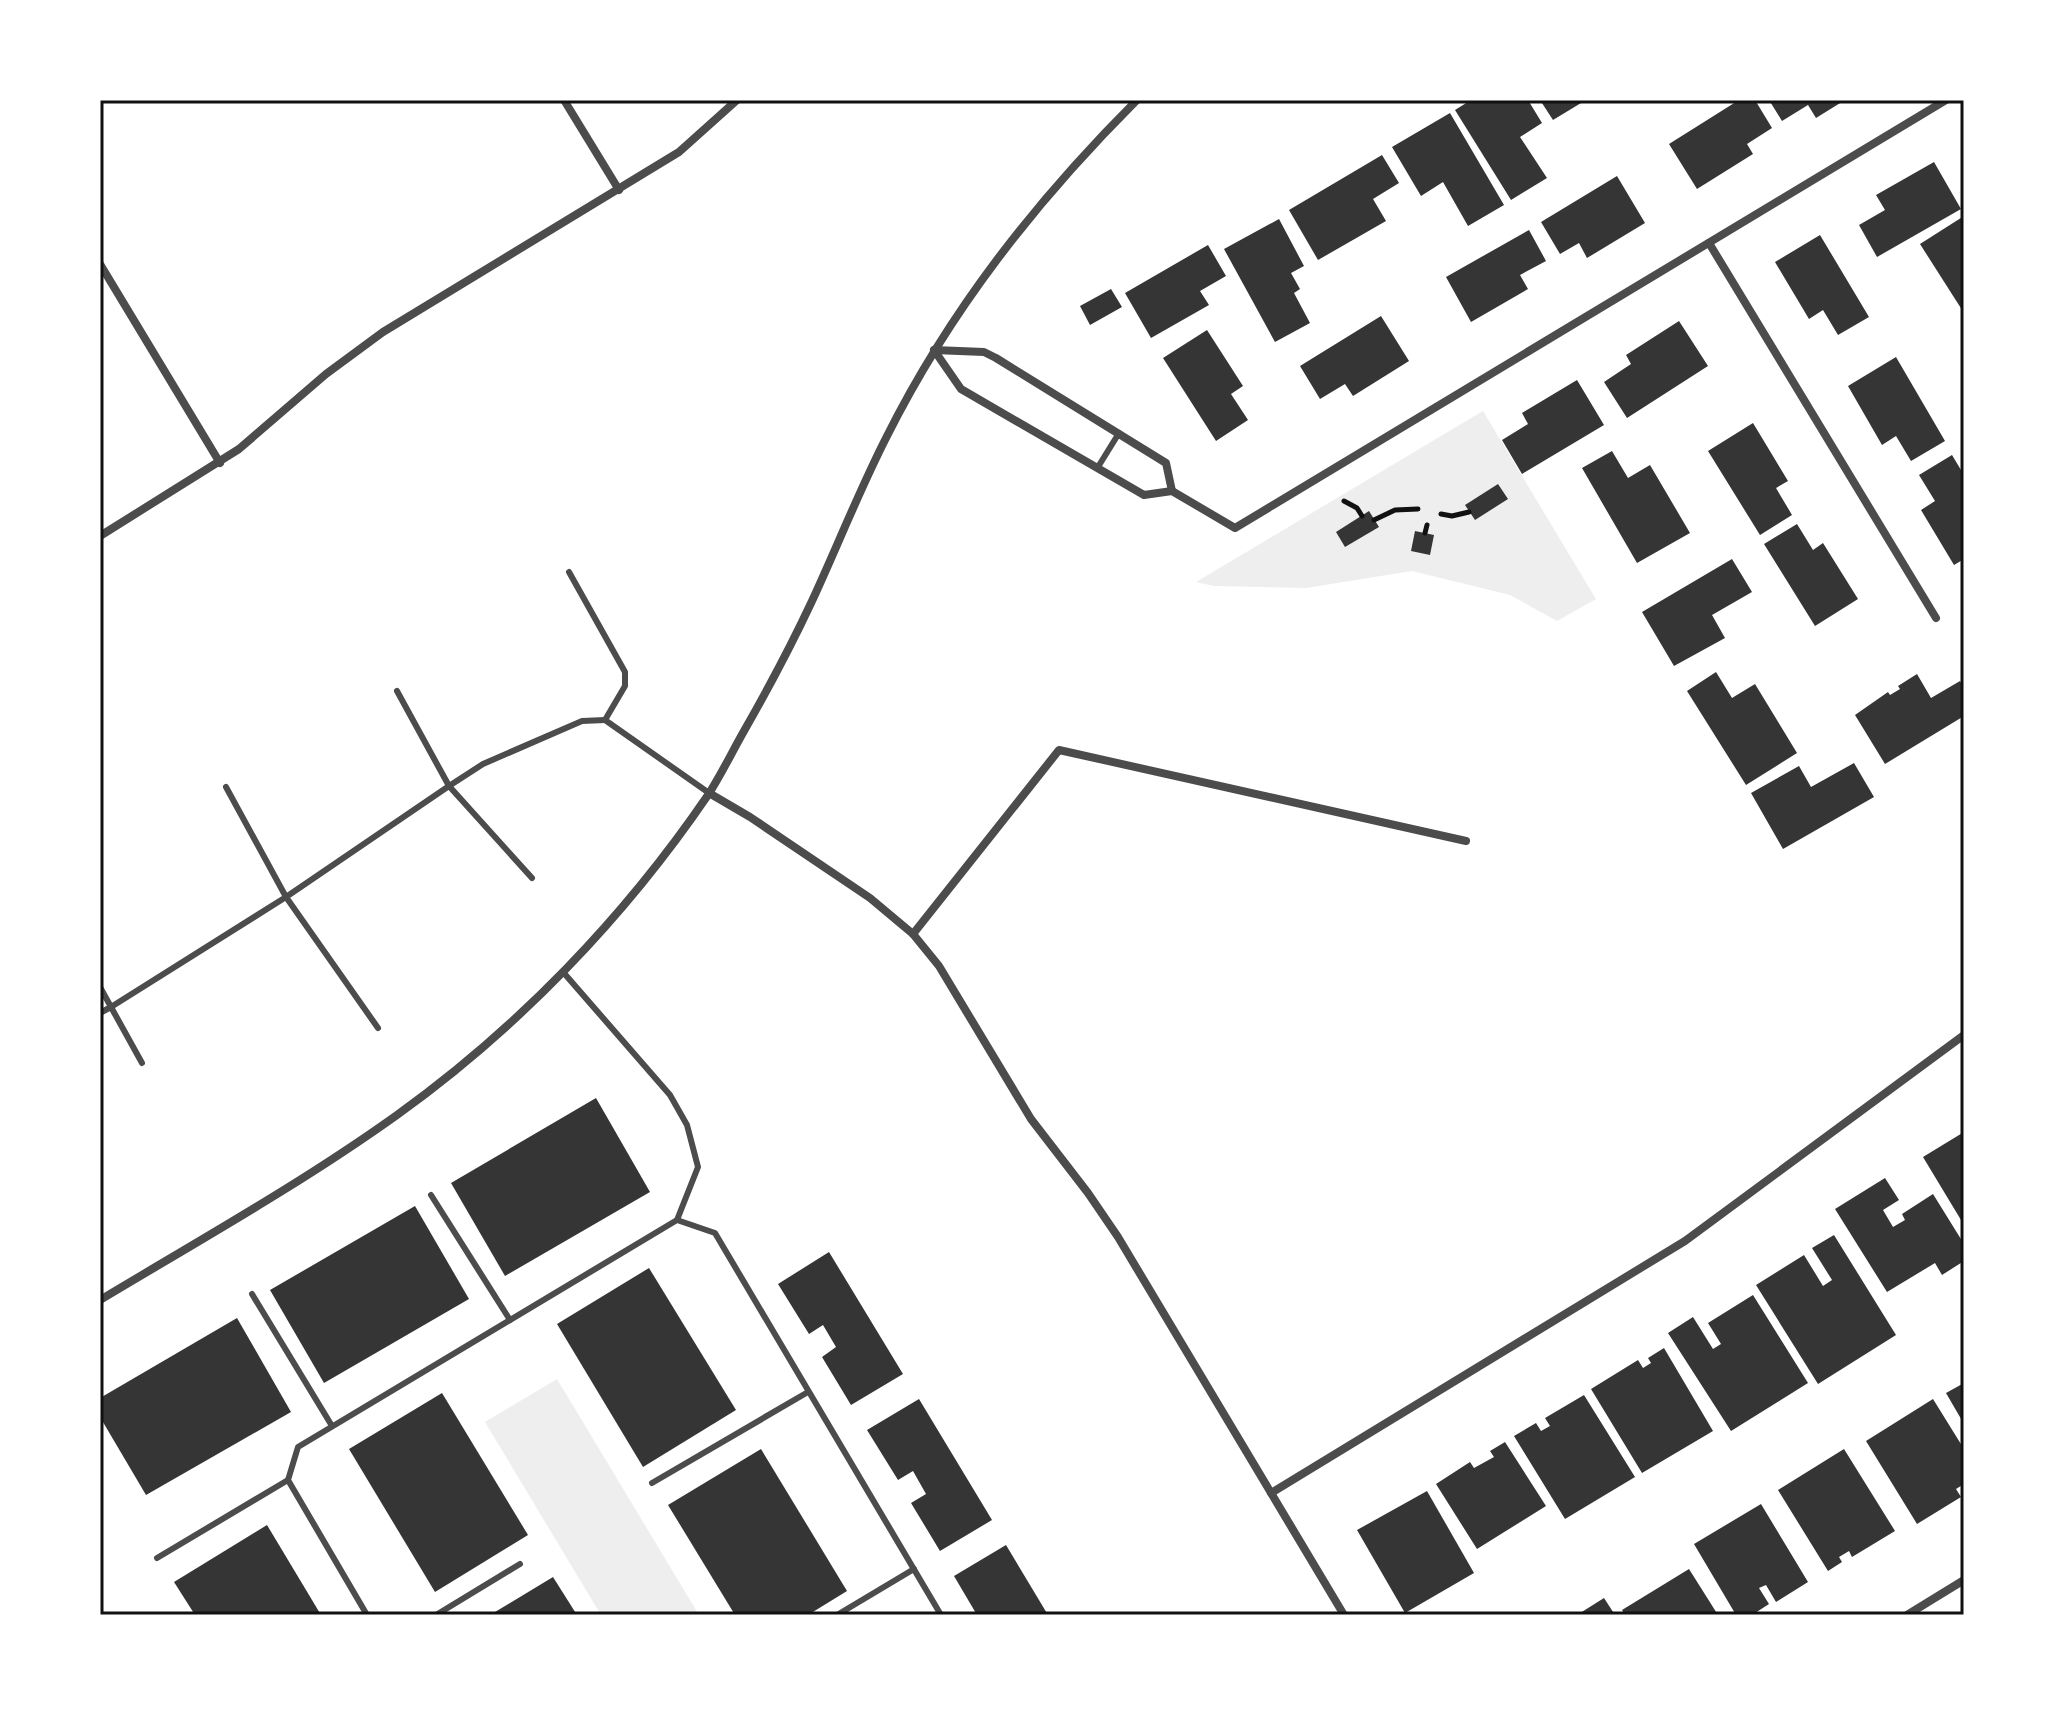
<svg xmlns="http://www.w3.org/2000/svg" width="2064" height="1715" viewBox="0 0 2064 1715" font-family="Figtree,sans-serif">
	<style>
		.green { fill: #eee }
		.building { fill: #353535 }
		.lines { fill: none; stroke-linecap: round; stroke-linejoin: round }
		.path { stroke: #111; stroke-width: 5 }
		.service { stroke: #4c4c4c; stroke-width: 6 }
		.minor { stroke: #4c4c4c; stroke-width: 8 }
		.neatline { fill: none; stroke: #111; stroke-width: 3 }
	</style>
	<rect width="100%" height="100%" fill="#fff"/>
	<g class="green">
		<path d="M1483,411L1596,599L1557,621L1510,595L1412,571L1306,588L1214,586L1196,582Z"/>
		<path d="M557,1379L699,1615H601L485,1422Z"/>
	</g>
	<g class="building">
		<path d="M1471,100H1528L1542,123L1520,137L1547,178L1511,200L1455,110Z"/>
		<path d="M1540,100H1586L1553,120Z"/>
		<path d="M1739,100H1755L1772,128L1747,144L1753,154L1697,189L1669,144Z"/>
		<path d="M1769,100H1845L1816,118L1808,105L1782,121Z"/>
		<path d="M1450,113L1504,205L1468,226L1443,182L1421,196L1392,147Z"/>
		<path d="M1382,155L1399,183L1373,199L1386,221L1318,260L1289,210Z"/>
		<path d="M1934,162L1961,209L1877,257L1859,225L1885,210L1876,195Z"/>
		<path d="M1617,176L1645,223L1587,258L1579,243L1560,254L1541,222Z"/>
		<path d="M1964,216V313L1920,244Z"/>
		<path d="M1279,219L1304,266L1291,273L1300,289L1294,293L1310,323L1275,342L1224,249Z"/>
		<path d="M1529,230L1546,261L1520,275L1528,289L1471,322L1446,277Z"/>
		<path d="M1820,235L1869,317L1838,335L1823,310L1809,319L1775,262Z"/>
		<path d="M1208,245L1226,276L1200,291L1209,305L1151,338L1125,293Z"/>
		<path d="M1111,289L1122,307L1090,325L1080,306Z"/>
		<path d="M1381,316L1409,361L1353,396L1345,384L1320,399L1300,366Z"/>
		<path d="M1679,321L1708,366L1627,418L1604,382L1631,364L1626,355Z"/>
		<path d="M1207,330L1243,386L1231,394L1248,420L1216,441L1163,358Z"/>
		<path d="M1896,357L1945,441L1911,461L1896,436L1882,445L1848,386Z"/>
		<path d="M1577,380L1604,425L1522,474L1502,440L1528,424L1522,413Z"/>
		<path d="M1753,423L1788,481L1776,488L1792,515L1760,535L1708,451Z"/>
		<path d="M1612,451L1628,478L1650,465L1690,533L1637,563L1582,468Z"/>
		<path d="M1952,455L1964,475V559L1954,565L1921,510L1935,501L1919,475Z"/>
		<path d="M1498,484L1508,499L1475,520L1465,505Z"/>
		<path d="M1369,511L1379,527L1345,547L1336,532Z"/>
		<path d="M1797,524L1813,550L1823,543L1858,599L1815,626L1764,544Z"/>
		<path d="M1415,531L1434,535L1430,555L1411,551Z"/>
		<path d="M1732,559L1752,592L1712,615L1725,638L1674,666L1642,612Z"/>
		<path d="M1716,672L1732,698L1755,684L1797,753L1746,785L1687,691Z"/>
		<path d="M1917,674L1931,698L1960,681L1964,688V716L1885,764L1855,715L1888,692L1890,695L1900,689L1898,686Z"/>
		<path d="M1854,763L1874,797L1783,849L1751,793L1799,766L1811,787Z"/>
		<path d="M596,1098L650,1192L505,1276L451,1183Z"/>
		<path d="M1964,1132V1225L1923,1157Z"/>
		<path d="M1885,1178L1899,1200L1883,1210L1893,1227L1905,1220L1902,1214L1933,1194L1964,1244V1261L1942,1275L1935,1263L1887,1292L1835,1209Z"/>
		<path d="M415,1206L469,1299L324,1383L270,1290Z"/>
		<path d="M1834,1235L1896,1335L1818,1384L1756,1285L1804,1255L1823,1286L1832,1280L1812,1248Z"/>
		<path d="M829,1252L903,1374L851,1405L822,1357L836,1347L823,1325L809,1334L778,1284Z"/>
		<path d="M649,1268L736,1410L643,1467L557,1324Z"/>
		<path d="M1753,1295L1808,1383L1731,1431L1668,1333L1693,1317L1713,1349L1721,1344L1708,1323Z"/>
		<path d="M237,1318L291,1412L146,1495L100,1417V1398Z"/>
		<path d="M1664,1348L1713,1431L1642,1473L1591,1389L1638,1360L1643,1368L1651,1363L1648,1358Z"/>
		<path d="M1964,1383V1424L1946,1393Z"/>
		<path d="M442,1393L528,1535L435,1592L349,1449Z"/>
		<path d="M1584,1395L1635,1477L1565,1519L1514,1436L1536,1423L1541,1431L1550,1426L1545,1418Z"/>
		<path d="M919,1399L992,1520L940,1551L911,1503L926,1494L913,1471L898,1480L867,1430Z"/>
		<path d="M1933,1399L1964,1449V1484L1956,1489L1961,1497L1917,1524L1866,1441Z"/>
		<path d="M1505,1442L1546,1506L1477,1549L1436,1484L1470,1462L1474,1468L1494,1457L1490,1451Z"/>
		<path d="M761,1449L847,1591L808,1615H735L668,1505Z"/>
		<path d="M1844,1449L1895,1531L1852,1557L1849,1551L1839,1557L1842,1562L1828,1571L1778,1490Z"/>
		<path d="M1427,1491L1474,1573L1405,1613L1357,1530Z"/>
		<path d="M1761,1504L1808,1582L1776,1602L1766,1585L1759,1588L1769,1604L1752,1615H1736L1694,1544Z"/>
		<path d="M267,1525L321,1615H195L174,1582Z"/>
		<path d="M1006,1545L1048,1615H977L954,1576Z"/>
		<path d="M1689,1569L1718,1615H1625L1622,1610Z"/>
		<path d="M553,1577L577,1615H490Z"/>
		<path d="M1604,1598L1615,1615H1577Z"/>
	</g>
	<g class="lines">
		<g class="path">
			<path d="M1344,501L1357,508L1362,516"/>
			<path d="M1441,514L1452,516L1469,512"/>
			<path d="M1374,520L1395,510L1418,509"/>
			<path d="M1425,533L1427,525"/>
		</g>
		<g class="service">
			<path d="M1098,467L1119,433"/>
			<path d="M569,572L625,672V686L605,720L709,793"/>
			<path d="M397,691L449,786L483,764L582,721L605,720"/>
			<path d="M563,972L670,1095L687,1125L698,1167L677,1220"/>
			<path d="M100,987L111,1007L100,1013"/>
			<path d="M378,1028L286,897L449,786L532,878"/>
			<path d="M142,1063L111,1007L286,897L226,787"/>
			<path d="M431,1195L510,1320"/>
			<path d="M252,1294L332,1426"/>
			<path d="M652,1483L808,1392"/>
			<path d="M157,1558L288,1480"/>
			<path d="M367,1615L288,1480L298,1447L677,1220L715,1233L941,1615"/>
			<path d="M436,1615L520,1564"/>
			<path d="M837,1615L914,1569"/>
		</g>
		<g class="minor">
			<path d="M564,100L619,190"/>
			<path d="M1709,243L1936,618"/>
			<path d="M100,264L220,463"/>
			<path d="M934,350L961,389L1144,495L1172,491L1235,528L1946,100"/>
			<path d="M934,350L984,352L996,358L1166,463L1172,491"/>
			<path d="M100,536L239,449L326,374L383,332L679,152L737,100"/>
			<path d="M709,793L750,817L870,898L913,934L939,966L1031,1119L1088,1193L1118,1237L1344,1615"/>
			<path d="M913,934L1059,750L1466,841"/>
			<path d="M100,1300C200,1240 302,1183 397,1115C518,1028 624,918 708,795C721,775 732,752 744,731C768,689 791,646 812,601C837,547 859,491 886,438C950,310 1036,201 1137,100"/>
			<path d="M1271,1493L1685,1241L1964,1035"/>
			<path d="M1907,1615L1964,1580"/>
		</g>
	</g>
	<rect width="2064" height="1715" fill="none" stroke="#ffffff" stroke-width="204"/>
	<rect x="102" y="102" width="1860" height="1511" class="neatline"/>
</svg>
